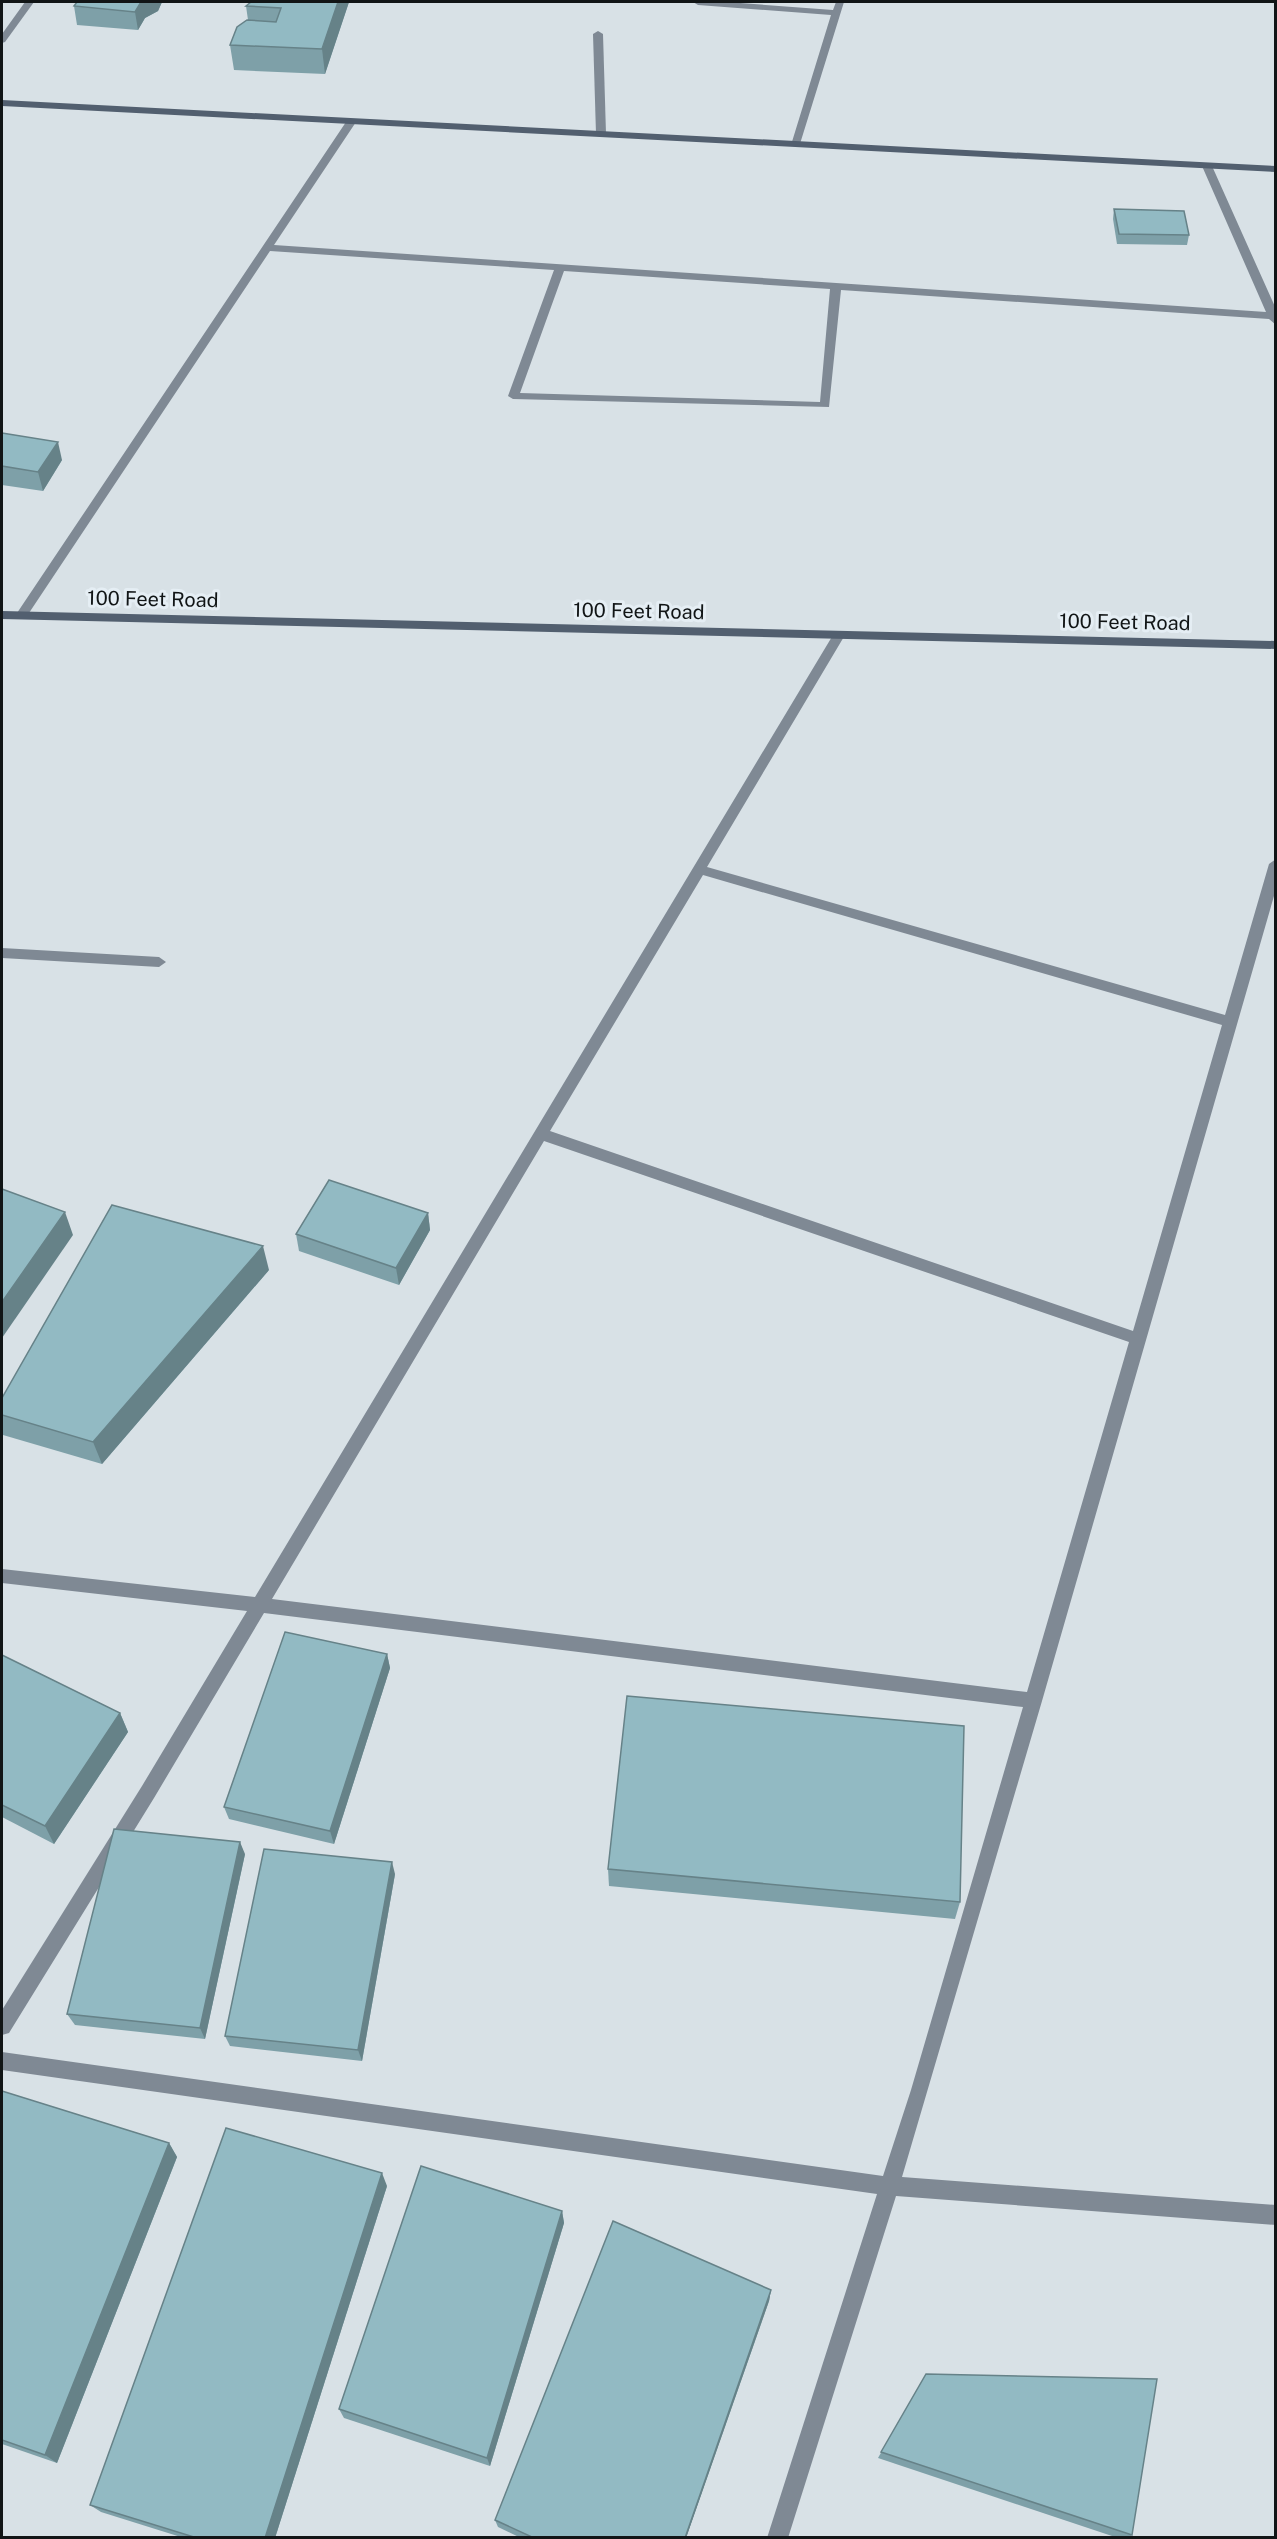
<svg xmlns="http://www.w3.org/2000/svg" width="1277" height="2539" viewBox="0 0 1277 2539" font-family="'Public Sans',sans-serif">
	<style>
		.lines { fill: none; stroke-linecap: round; stroke-linejoin: round }
		.street { fill: #7f8994; fill-rule: evenodd }
		.secondary { fill: #525f6f; fill-rule: evenodd }
		.wall { fill: #7ea0a8 }
		.shaded-wall { fill: #668288 }
		.building { fill: #92bac3; stroke: #668288; stroke-width: 1.5 }
		.labels { text-anchor: middle; dominant-baseline: central; stroke-width: 6; stroke-linejoin: round; paint-order: stroke }
		.street-label { font-size: 20px; fill: #111516; stroke: #e5eef4 }
	</style>
	<rect width="100%" height="100%" fill="#d8e1e6"/>
	<g class="lines">
		<g class="street">
			<path d="M25,2H34L5,42L2,43V34Z"/>
			<path d="M693,2H727L833,10L836,2H844L799,147L791,145L831,15L698,5Z"/>
			<path d="M598,31L603,34L606,134L601,137L596,134L593,34Z"/>
			<path d="M351,119L356,122L274,245L1266,312L1202,166L1207,163L1212,166L1276,309V325L1269,319L841,290L829,407L513,399L508,396L554,270L270,251L25,619H17V613L346,122ZM564,271L830,289L820,402L520,393Z"/>
			<path d="M839,631L845,635L707,867L1225,1015L1269,864L1276,859V889L1042,1701L902,2177L1276,2205V2225L896,2196L788,2538H767L877,2194L2,2070V2052L883,2176L911,2090L1023,1707L264,1613L154,1798L9,2033L2,2035V2010L142,1786L247,1611L2,1583V1569L255,1597L833,635ZM703,875L1222,1025L1133,1331L550,1131ZM544,1141L1129,1342L1027,1692L272,1599Z"/>
			<path d="M2,948L159,957L166,962L159,967L2,958Z"/>
		</g>
		<g class="secondary">
			<path d="M2,100L1276,166V172L2,106Z"/>
			<path d="M2,611L1276,641V649L2,619Z"/>
		</g>
	</g>
	<g class="wall">
		<path d="M77,2H162L158,11L145,18L138,30L77,25L74,6Z"/>
		<path d="M251,2H349L325,74L234,70L230,45L248,20L246,6Z"/>
		<path d="M1114,209L1189,235L1187,245L1117,244L1113,219Z"/>
		<path d="M2,433L62,460L43,491L2,485Z"/>
		<path d="M428,1213L430,1230L399,1285L299,1251L296,1234Z"/>
		<path d="M269,1270L102,1464L3,1435L2,1432V1398Z"/>
		<path d="M387,1654L390,1668L334,1844L229,1819L224,1807Z"/>
		<path d="M2,1655L120,1713L128,1732L54,1844L2,1817Z"/>
		<path d="M245,1854L205,2039L75,2025L67,2014Z"/>
		<path d="M608,1869L960,1902L955,1919L609,1886Z"/>
		<path d="M395,1874L362,2061L230,2046L225,2036Z"/>
		<path d="M2,2091L169,2143L177,2157L57,2463L2,2444Z"/>
		<path d="M387,2186L275,2538H184L101,2512L90,2505Z"/>
		<path d="M562,2211L564,2223L490,2466L344,2418L339,2409Z"/>
		<path d="M771,2290L769,2301L686,2538H521L498,2527L495,2520Z"/>
		<path d="M926,2374L1132,2535L1128,2538H1118L878,2458Z"/>
	</g>
	<g class="shaded-wall">
		<path d="M141,2H162L158,11L145,18L138,30L135,12Z"/>
		<path d="M338,2H349L325,74L322,49Z"/>
		<path d="M58,442L62,460L43,491L38,472Z"/>
		<path d="M65,1212L73,1235L2,1338V1302Z"/>
		<path d="M428,1213L430,1230L399,1285L396,1268Z"/>
		<path d="M263,1246L269,1270L102,1464L93,1442Z"/>
		<path d="M387,1654L390,1668L334,1844L330,1831Z"/>
		<path d="M120,1713L128,1732L54,1844L45,1826Z"/>
		<path d="M240,1842L245,1854L205,2039L200,2028Z"/>
		<path d="M392,1862L395,1874L362,2061L358,2050Z"/>
		<path d="M169,2143L177,2157L57,2463L45,2455Z"/>
		<path d="M382,2173L387,2186L275,2538H265Z"/>
		<path d="M562,2211L564,2223L490,2466L487,2458Z"/>
		<path d="M771,2290L769,2301L686,2538H685Z"/>
	</g>
	<g class="building">
		<path d="M77,2H141L135,12L74,6Z"/>
		<path d="M251,2H338L322,49L230,45L237,27L247,20L276,22L281,8L246,6Z"/>
		<path d="M1114,209L1184,211L1189,235L1119,234Z"/>
		<path d="M2,433L58,442L38,472L2,466Z"/>
		<path d="M329,1180L428,1213L396,1268L296,1234Z"/>
		<path d="M2,1189L65,1212L2,1302Z"/>
		<path d="M112,1205L263,1246L93,1442L2,1415V1398Z"/>
		<path d="M285,1632L387,1654L330,1831L224,1807Z"/>
		<path d="M2,1655L120,1713L45,1826L2,1805Z"/>
		<path d="M627,1696L964,1726L960,1902L608,1869Z"/>
		<path d="M114,1829L240,1842L200,2028L67,2014Z"/>
		<path d="M264,1849L392,1862L358,2050L225,2036Z"/>
		<path d="M2,2091L169,2143L45,2455L2,2440Z"/>
		<path d="M226,2128L382,2173L265,2538H197L90,2505Z"/>
		<path d="M421,2166L562,2211L487,2458L339,2409Z"/>
		<path d="M613,2221L771,2290L685,2538H534L495,2520Z"/>
		<path d="M926,2374L1157,2379L1132,2535L881,2452Z"/>
	</g>
	<g class="labels">
		<g class="street-label">
			<text transform="translate(153 599) rotate(1)">100 Feet Road</text>
			<text transform="translate(639 611) rotate(1)">100 Feet Road</text>
			<text transform="translate(1125 622) rotate(1)">100 Feet Road</text>
		</g>
	</g>
	<rect width="1277" height="2539" fill="none" stroke="#111516" stroke-width="6"/>
</svg>
